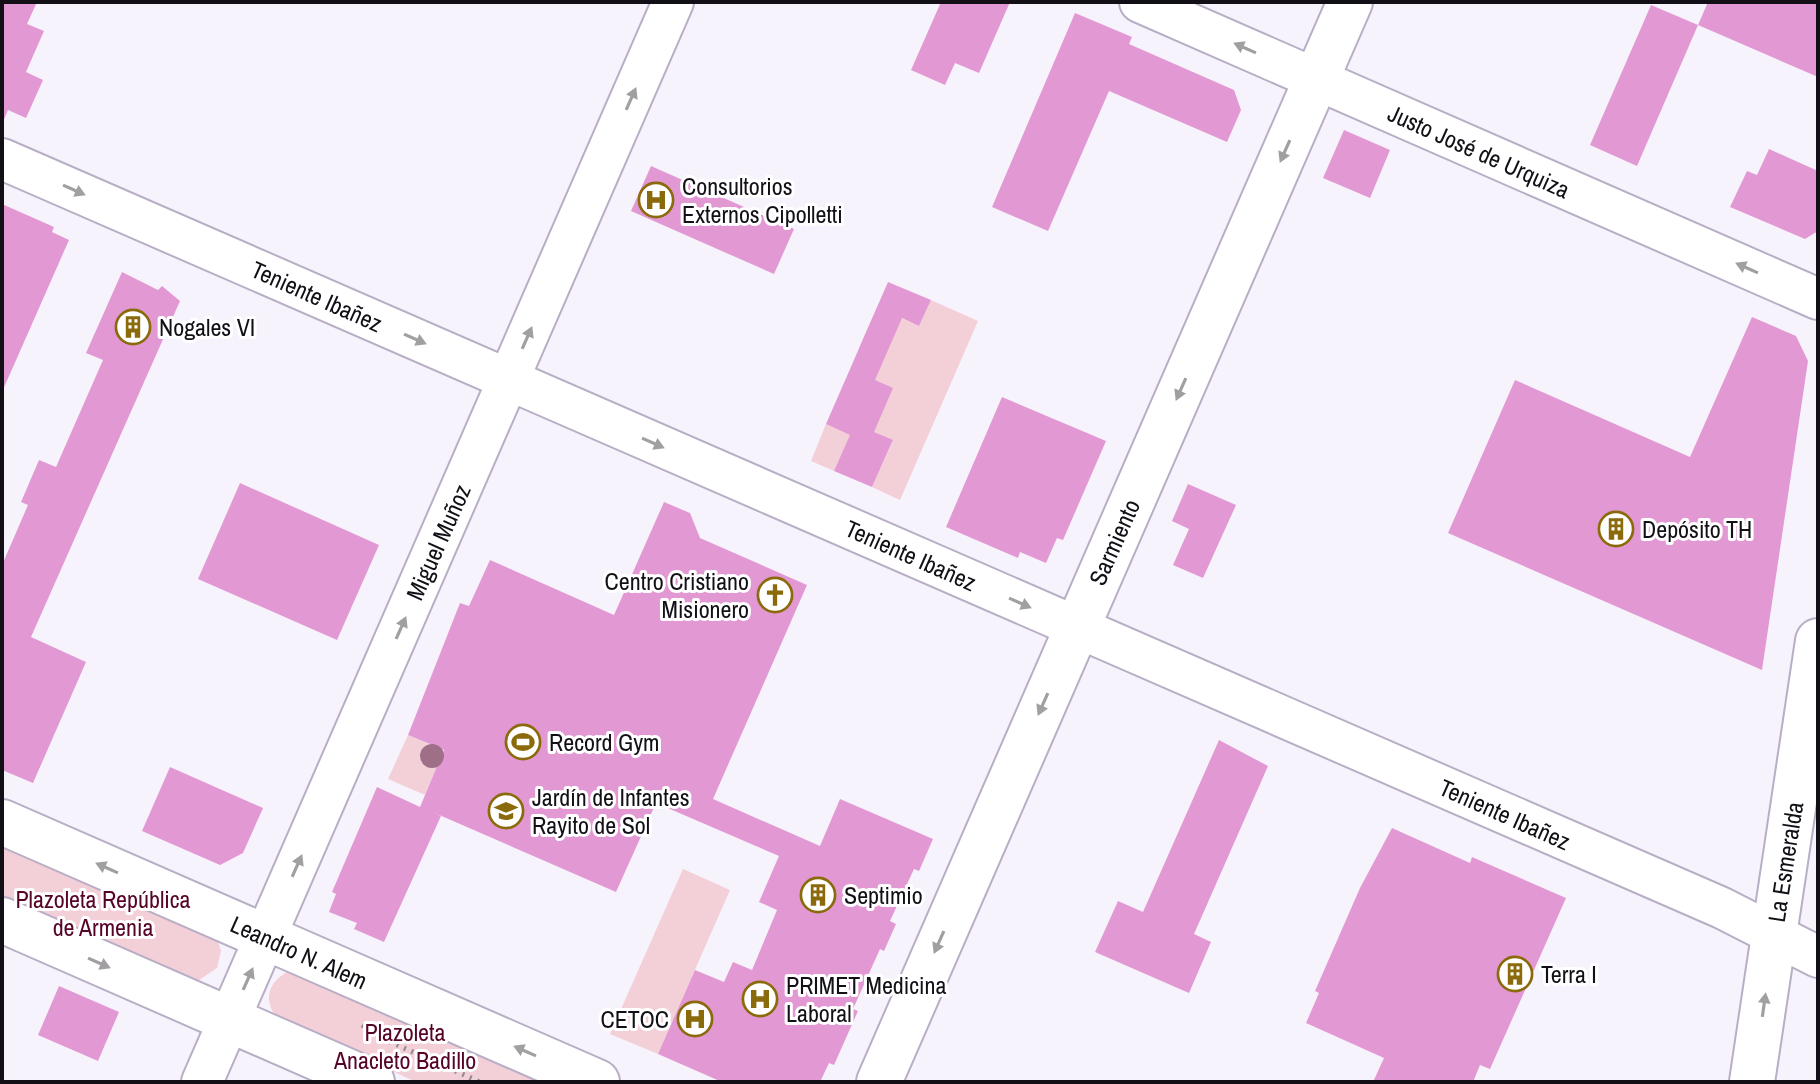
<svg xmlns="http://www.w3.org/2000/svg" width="1820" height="1084" viewBox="0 0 1820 1084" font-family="'Archivo Narrow',sans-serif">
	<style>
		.green { fill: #f3cfd7 }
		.building { fill: #e299d3 }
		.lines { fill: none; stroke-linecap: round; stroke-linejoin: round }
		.street-casing { stroke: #b8aec5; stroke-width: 44 }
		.secondary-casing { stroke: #b8aec5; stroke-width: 48 }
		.path { stroke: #8f8b93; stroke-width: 5; stroke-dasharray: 2 6; stroke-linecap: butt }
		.street { stroke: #fff; stroke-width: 40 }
		.secondary { stroke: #fff; stroke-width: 44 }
		.tree { fill: #9e6f87 }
		.oneway { fill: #a19fa2 }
		.labels { text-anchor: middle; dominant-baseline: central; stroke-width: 6; stroke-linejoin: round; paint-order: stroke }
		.street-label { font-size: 24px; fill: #130f17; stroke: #fff }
		.poi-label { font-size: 24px; fill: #130f17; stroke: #fff; text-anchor: start }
		.park-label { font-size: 24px; fill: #560328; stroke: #fff }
	</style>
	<rect width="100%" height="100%" fill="#f7f3fc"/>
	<g class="green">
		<path d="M931,300L978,321L900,500L872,487L893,441L874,432L875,380L859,348L877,307L919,326Z"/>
		<path d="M826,424L851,435L834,471L811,461Z"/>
		<path d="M408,735L444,751L425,795L388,779Z"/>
		<path d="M2,838L217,938L221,951L217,968L199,980L186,979L2,898Z"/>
		<path d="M683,869L730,890L658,1054L610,1034Z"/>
		<path d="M290,971L554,1082H416L278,1019C262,1001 268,980 290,971Z"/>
	</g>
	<g class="building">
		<path d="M2,2H37L27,24L44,31L26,72L43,80L26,118L8,110L2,124Z"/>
		<path d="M941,2H1010L979,73L955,63L945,85L911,70Z"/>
		<path d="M1708,2H1818V77L1698,25Z"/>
		<path d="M1651,5L1698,25L1637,166L1590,145Z"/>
		<path d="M1075,13L1132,37L1129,44L1234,90L1241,110L1227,142L1109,91L1048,231L992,207Z"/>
		<path d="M1344,130L1390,150L1370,198L1323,178Z"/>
		<path d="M1769,149L1818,171V231L1805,239L1730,207L1747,171L1757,175Z"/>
		<path d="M651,166L794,229L774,274L631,211Z"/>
		<path d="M2,204L54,227L52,232L69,240L2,392Z"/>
		<path d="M122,272L158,290L162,286L180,301L31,637L86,662L33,783L2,770V565L28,505L21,502L39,460L56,467L103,360L86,353Z"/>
		<path d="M888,282L931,300L919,326L902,318L875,380L893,388L874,432L893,440L872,487L834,471L850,435L826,424Z"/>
		<path d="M1752,317L1796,336L1808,361L1762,670L1448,533L1515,380L1690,457Z"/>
		<path d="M1002,397L1106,441L1063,540L1057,538L1046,563L1020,552L1018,558L946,527Z"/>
		<path d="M240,483L379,545L337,640L198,579Z"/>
		<path d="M1188,484L1236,505L1203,578L1173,565L1189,529L1172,521Z"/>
		<path d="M664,502L690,513L700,538L807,585L713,799L820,846L840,799L933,839L919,871L914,869L890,921L896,924L884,951L880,949L853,1009L858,1011L834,1065L829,1063L820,1082H722L658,1054L695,970L724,982L733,962L752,970L777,910L759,902L779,856L656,803L616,892L430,811L441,816L384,942L354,929L357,923L329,912L336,894L332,892L377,787L420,807L444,750L408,735L460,603L469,606L490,560L614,615Z"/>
		<path d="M1219,740L1268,766L1194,934L1211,942L1189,993L1095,952L1118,901L1143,912Z"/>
		<path d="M170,767L263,808L243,853L220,865L142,831Z"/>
		<path d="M1392,828L1470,863L1472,857L1566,898L1490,1069L1480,1065L1473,1082H1373L1384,1058L1306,1023L1319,993L1315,991L1360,888Z"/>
		<path d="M59,986L119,1012L98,1061L38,1035Z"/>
	</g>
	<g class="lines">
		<g class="street-casing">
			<g id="street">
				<path d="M1140,2L1818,299"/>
				<path d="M2,159L1722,908L1818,957"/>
				<path d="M202,1082L673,2"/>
			</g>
		</g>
		<g class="secondary-casing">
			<g id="secondary">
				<path d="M2,822L597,1082"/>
				<path d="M2,920L372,1082"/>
				<path d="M879,1082L1350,2"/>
				<path d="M1752,1082L1818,641"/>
			</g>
		</g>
		<path class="path" d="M362,1025L386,1040L480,1082"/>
		<use href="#street" class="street"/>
		<use href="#secondary" class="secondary"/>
	</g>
	<circle class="tree" cx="432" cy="756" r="12"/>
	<defs><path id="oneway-solid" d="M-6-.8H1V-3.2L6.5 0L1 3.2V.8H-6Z" transform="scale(2)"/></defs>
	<g class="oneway">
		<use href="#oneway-solid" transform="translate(1245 48) rotate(-156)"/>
		<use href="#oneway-solid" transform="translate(631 99) rotate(-66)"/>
		<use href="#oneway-solid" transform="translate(1285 151) rotate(114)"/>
		<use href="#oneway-solid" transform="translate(74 190) rotate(24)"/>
		<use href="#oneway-solid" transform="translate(1747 268) rotate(-156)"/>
		<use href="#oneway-solid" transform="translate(527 338) rotate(-66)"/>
		<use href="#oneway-solid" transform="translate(415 339) rotate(24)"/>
		<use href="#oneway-solid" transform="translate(1181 389) rotate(114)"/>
		<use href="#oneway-solid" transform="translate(653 443) rotate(24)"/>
		<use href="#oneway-solid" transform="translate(1020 603) rotate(24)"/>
		<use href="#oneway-solid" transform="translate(401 628) rotate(-66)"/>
		<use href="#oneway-solid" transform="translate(1043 704) rotate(114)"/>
		<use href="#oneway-solid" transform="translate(297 866) rotate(-66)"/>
		<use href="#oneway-solid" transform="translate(107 868) rotate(-156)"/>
		<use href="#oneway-solid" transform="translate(939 942) rotate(114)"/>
		<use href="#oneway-solid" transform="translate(99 963) rotate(24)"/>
		<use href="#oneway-solid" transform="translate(248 979) rotate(-66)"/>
		<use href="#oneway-solid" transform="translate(1764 1005) rotate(-82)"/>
		<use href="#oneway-solid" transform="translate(525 1051) rotate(-156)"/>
	</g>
	<defs>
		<g id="hospital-ring" transform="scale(1.8)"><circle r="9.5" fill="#fff" stroke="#8b6a0b" stroke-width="1.5"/><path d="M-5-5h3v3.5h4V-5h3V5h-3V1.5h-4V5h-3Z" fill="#8b6a0b"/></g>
		<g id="building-ring" transform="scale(1.8)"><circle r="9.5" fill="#fff" stroke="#8b6a0b" stroke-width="1.5"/><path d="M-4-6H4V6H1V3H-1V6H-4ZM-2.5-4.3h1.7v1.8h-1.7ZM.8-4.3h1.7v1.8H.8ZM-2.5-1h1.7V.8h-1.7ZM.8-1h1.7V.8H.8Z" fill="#8b6a0b"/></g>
		<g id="church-ring" transform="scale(1.8)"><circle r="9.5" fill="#fff" stroke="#8b6a0b" stroke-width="1.5"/><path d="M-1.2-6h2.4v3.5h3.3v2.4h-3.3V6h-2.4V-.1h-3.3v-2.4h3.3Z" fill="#8b6a0b"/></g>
		<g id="stadium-ring" transform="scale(1.8)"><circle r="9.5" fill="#fff" stroke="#8b6a0b" stroke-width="1.5"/><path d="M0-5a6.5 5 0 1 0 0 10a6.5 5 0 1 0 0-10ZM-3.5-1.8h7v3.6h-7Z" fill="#8b6a0b"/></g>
		<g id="school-ring" transform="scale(1.8)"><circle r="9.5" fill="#fff" stroke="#8b6a0b" stroke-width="1.5"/><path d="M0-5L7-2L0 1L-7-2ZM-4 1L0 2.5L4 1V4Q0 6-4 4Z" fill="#8b6a0b"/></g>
	</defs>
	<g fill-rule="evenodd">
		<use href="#hospital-ring" x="656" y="200"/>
		<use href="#building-ring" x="133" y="327"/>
		<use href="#building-ring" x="1616" y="529"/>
		<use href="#church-ring" x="775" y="595"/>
		<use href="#stadium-ring" x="523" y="742"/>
		<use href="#school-ring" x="506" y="811"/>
		<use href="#building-ring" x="818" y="895"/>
		<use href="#building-ring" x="1515" y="974"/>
		<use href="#hospital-ring" x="760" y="999"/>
		<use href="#hospital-ring" x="695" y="1019"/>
	</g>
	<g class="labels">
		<g class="street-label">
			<text transform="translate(1479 151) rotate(24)">Justo José de Urquiza</text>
			<text transform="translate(317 296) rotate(24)">Teniente Ibañez</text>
			<text transform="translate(438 542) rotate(-66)">Miguel Muñoz</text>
			<text transform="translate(1114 542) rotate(-66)">Sarmiento</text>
			<text transform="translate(911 555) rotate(24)">Teniente Ibañez</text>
			<text transform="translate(1505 814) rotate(24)">Teniente Ibañez</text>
			<text transform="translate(1785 862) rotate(-81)">La Esmeralda</text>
			<text transform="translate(299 952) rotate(24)">Leandro N. Alem</text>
		</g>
		<g class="poi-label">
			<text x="682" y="186">Consultorios<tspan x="682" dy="28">Externos Cipolletti</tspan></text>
			<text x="159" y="327">Nogales VI</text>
			<text x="1642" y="529">Depósito TH</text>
			<text x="749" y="581" text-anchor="end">Centro Cristiano<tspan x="749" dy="28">Misionero</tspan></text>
			<text x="549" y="742">Record Gym</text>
			<text x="532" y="797">Jardín de Infantes<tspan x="532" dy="28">Rayito de Sol</tspan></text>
			<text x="844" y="895">Septimio</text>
			<text x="1541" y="974">Terra I</text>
			<text x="786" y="985">PRIMET Medicina<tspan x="786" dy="28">Laboral</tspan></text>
			<text x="669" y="1019" text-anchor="end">CETOC</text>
		</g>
		<g class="park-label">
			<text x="103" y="899">Plazoleta República<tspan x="103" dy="28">de Armenia</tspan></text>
			<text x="405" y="1032">Plazoleta<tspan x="405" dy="28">Anacleto Badillo</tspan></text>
		</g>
	</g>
	<rect width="1820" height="1084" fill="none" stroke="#130f17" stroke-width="8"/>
</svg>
